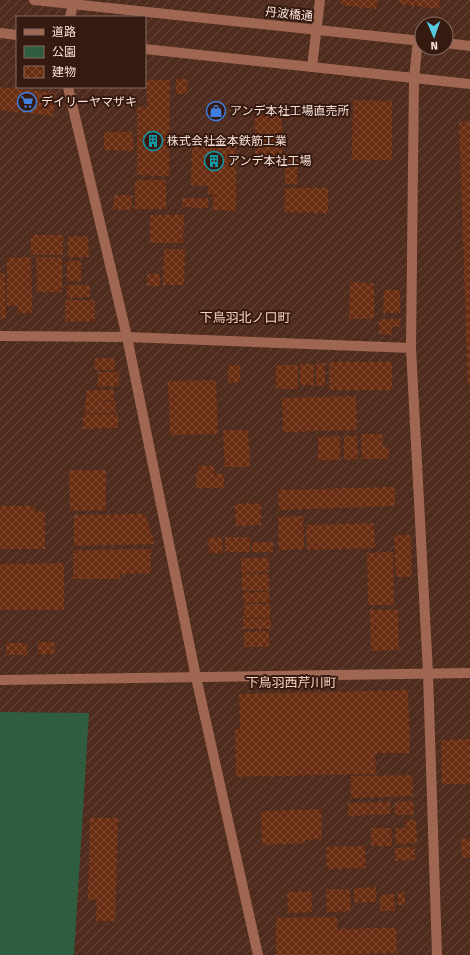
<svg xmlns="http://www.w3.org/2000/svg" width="470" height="955" viewBox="0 0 470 955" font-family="'Fira Sans','Noto Sans JP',sans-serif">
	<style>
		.industrial { fill: url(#industrial-furrows); fill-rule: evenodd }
		.park { fill: #2e5d40 }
		.building { fill: url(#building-cross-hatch) }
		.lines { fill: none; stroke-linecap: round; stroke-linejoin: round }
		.minor { stroke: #9f6752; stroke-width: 10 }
		.labels { text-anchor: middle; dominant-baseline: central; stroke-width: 4; stroke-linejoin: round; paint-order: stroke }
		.street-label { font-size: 12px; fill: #f7e3db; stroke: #361a0f }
		.poi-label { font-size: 12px; fill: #f7e3db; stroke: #361a0f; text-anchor: start }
		.neighbourhood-label { font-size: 13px; fill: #f7d0c1; stroke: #361a0f }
	</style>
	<defs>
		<pattern id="industrial-furrows" width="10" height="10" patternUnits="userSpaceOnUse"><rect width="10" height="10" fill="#4f2c1e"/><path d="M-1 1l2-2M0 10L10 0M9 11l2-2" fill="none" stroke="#694a3e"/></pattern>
		<pattern id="building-cross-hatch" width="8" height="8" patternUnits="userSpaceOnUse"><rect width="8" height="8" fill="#692d12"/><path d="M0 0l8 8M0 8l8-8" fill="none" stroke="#7f4b34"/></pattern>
	</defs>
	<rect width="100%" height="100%" fill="#412418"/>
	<path class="industrial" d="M0,0H470V955H0ZM17,17H145V87H17ZM422,24H446V48H422Z"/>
	<path class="park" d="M0,712L89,713L74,955H0Z"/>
	<g class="building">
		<path d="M341,0H378L376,9L341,5Z"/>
		<path d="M399,0H440L439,9L399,4Z"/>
		<path d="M176,79H188L187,94H176Z"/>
		<path d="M147,80H170L169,176L137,175V107H147Z"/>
		<path d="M0,87L56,93L53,116L0,110Z"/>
		<path d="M353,100L392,101V160H352Z"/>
		<path d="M255,115L282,116V159H255Z"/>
		<path d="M470,121V385H468L459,122Z"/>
		<path d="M104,132H133V151L104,150Z"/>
		<path d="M192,137H236V211L213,210V194H208V186L191,185Z"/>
		<rect x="285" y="158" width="12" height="26"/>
		<rect x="135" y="180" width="31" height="29"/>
		<path d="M285,188H328V213L284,212Z"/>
		<path d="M114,195H132V210H113Z"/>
		<path d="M182,198H208V208L182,207Z"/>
		<path d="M150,215H184L183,243H150Z"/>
		<rect x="31" y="235" width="32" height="20"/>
		<path d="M88,236L89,257H68V237Z"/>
		<path d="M164,249H185L184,285H163Z"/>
		<path d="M31,257L32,313H18V306H7V258Z"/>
		<path d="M36,257H62V292H37Z"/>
		<path d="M81,260V281H67V261Z"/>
		<path d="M0,273H5L6,319H0Z"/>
		<rect x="147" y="274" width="13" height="12"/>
		<path d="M350,282L374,283V319H349Z"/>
		<path d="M67,285H90V297L67,298Z"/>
		<path d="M384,290H400V313H383Z"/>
		<path d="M65,300H95V321L65,322Z"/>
		<path d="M379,319H400V327H392V335L379,334Z"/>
		<rect x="95" y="358" width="20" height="12"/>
		<rect x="329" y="362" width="63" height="28"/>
		<rect x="316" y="363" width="9" height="23"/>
		<rect x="300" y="364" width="14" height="21"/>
		<path d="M240,365V382L228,383V366Z"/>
		<rect x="276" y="365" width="22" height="24"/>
		<path d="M98,372H119V386L98,387Z"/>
		<path d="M216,380L218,434L170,435L168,381Z"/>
		<path d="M86,390H114V400L86,401Z"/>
		<path d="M356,396L357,430L283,432L282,398Z"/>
		<path d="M85,401H115L116,413H85Z"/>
		<path d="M83,414H118V428L83,429Z"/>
		<path d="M223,430H248L250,467H225Z"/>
		<path d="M361,434H383V447H389V459H362Z"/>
		<path d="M340,436V460H318V437Z"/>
		<path d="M344,436H357L358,459L344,460Z"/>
		<path d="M198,466H214V474H224V488H196V474H198Z"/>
		<path d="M69,470H106V510L70,511Z"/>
		<path d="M395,487V506L279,510L278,490Z"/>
		<path d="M261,503V525L236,526L235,504Z"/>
		<path d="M0,506H35V512L45,511V549H0Z"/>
		<path d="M145,514L155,544L74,546V515Z"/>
		<path d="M303,516L304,549L279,550L278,517Z"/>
		<path d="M374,523L375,548L307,550L306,525Z"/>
		<path d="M394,535H411L412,577H396Z"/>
		<path d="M222,537L223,553H209L208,538Z"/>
		<rect x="225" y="537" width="25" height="15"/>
		<rect x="252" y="542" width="21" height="10"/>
		<path d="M151,549V573L119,574L120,579H73V550Z"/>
		<path d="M393,552L394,605H368L367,553Z"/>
		<path d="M241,558H269V572L241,573Z"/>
		<path d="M64,563V610H0V564Z"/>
		<rect x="242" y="574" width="27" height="17"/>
		<path d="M269,592L270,602L244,603L243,593Z"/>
		<rect x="244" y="604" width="26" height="14"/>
		<path d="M370,610H398L399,650L371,651Z"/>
		<rect x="243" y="619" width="28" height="10"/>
		<path d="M269,631V647H244V632Z"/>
		<rect x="38" y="642" width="17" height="12"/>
		<rect x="6" y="643" width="21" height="12"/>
		<path d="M408,690L410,753H375L376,774L236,777L235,729H240L239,694Z"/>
		<path d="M470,739V784H442L441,740Z"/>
		<path d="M412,775L413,796L351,798V776Z"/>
		<path d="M413,801L414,815H395V802Z"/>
		<path d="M390,802L391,814L348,816V803Z"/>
		<path d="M321,809L322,839L305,840V843L262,845L261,811Z"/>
		<path d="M90,818H118L115,921H96L97,900H88Z"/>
		<path d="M406,820H416L417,843L396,844L395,828H406Z"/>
		<path d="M371,828H391L392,846H371Z"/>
		<path d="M461,839H470V858H462Z"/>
		<path d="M365,846L366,868L327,869L326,847Z"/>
		<path d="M415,847V860L395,861V848Z"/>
		<path d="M376,887V902L354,903V888Z"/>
		<path d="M326,889H350L351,911L327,912Z"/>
		<path d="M311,891L312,912L288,913L287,892Z"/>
		<path d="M405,892V905H398V893Z"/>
		<path d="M394,894L395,911H380V895Z"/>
		<path d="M337,917V929L396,928L397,953L333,955H276V918Z"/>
	</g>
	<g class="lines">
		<g class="minor">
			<path d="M34,0L422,41"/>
			<path d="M70,17L73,4V0"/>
			<path d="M0,33L17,35"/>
			<path d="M418,40L414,78L411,348L428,674L437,955"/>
			<path d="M446,43L470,46"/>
			<path d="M145,49L470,84"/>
			<path d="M312,67L320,0"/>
			<path d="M68,87L127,337L196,677L258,955"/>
			<path d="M0,336L127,337L411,348"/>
			<path d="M0,680L470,673"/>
		</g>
	</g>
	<defs>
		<g id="supermarket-ring" transform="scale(1)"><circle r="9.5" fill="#361a0f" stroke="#3f7fe0" stroke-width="1.5"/><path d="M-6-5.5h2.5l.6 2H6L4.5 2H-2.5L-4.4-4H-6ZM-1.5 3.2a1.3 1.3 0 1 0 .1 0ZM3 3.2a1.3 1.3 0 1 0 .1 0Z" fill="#3f7fe0"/></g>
		<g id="shop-ring" transform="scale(1)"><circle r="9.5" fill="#361a0f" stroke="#3f7fe0" stroke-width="1.5"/><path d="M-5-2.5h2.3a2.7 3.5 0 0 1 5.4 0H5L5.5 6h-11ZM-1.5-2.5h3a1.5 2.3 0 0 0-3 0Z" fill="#3f7fe0"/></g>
		<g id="building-ring" transform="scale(1)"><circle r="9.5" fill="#361a0f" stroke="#0f9aa8" stroke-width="1.5"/><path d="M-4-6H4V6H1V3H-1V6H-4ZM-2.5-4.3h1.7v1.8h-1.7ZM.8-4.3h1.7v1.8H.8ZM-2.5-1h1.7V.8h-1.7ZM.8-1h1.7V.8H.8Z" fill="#0f9aa8"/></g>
	</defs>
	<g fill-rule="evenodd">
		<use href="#supermarket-ring" x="27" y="102"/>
		<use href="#shop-ring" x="216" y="111"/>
		<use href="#building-ring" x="153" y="141"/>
		<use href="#building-ring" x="214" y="161"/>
	</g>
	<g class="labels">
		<g class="street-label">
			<text transform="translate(289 14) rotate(6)">丹波橋通</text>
		</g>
		<g class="poi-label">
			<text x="41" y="102">デイリーヤマザキ</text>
			<text x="230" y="111">アンデ本社工場直売所</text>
			<text x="167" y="141">株式会社金本鉄筋工業</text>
			<text x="228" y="161">アンデ本社工場</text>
		</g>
		<g class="neighbourhood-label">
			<text x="245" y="317">下鳥羽北ノ口町</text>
			<text x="291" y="682">下鳥羽西芹川町</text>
		</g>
	</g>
	<rect x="16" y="16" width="130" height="72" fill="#361a0f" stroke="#836a61"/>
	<rect x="24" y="29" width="20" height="6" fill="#9f6752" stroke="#836a61"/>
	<text x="52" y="36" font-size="12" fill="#f7e3db">道路</text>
	<rect x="24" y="46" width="20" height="12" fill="#2e5d40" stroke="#836a61"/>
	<text x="52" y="56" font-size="12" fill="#f7e3db">公園</text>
	<rect x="24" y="66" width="20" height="12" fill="url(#building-cross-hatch)" stroke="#836a61"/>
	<text x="52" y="76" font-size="12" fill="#f7e3db">建物</text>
	<g transform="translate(434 36) rotate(178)"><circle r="19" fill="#361a0f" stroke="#836a61"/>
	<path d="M0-3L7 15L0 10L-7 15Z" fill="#56c9e0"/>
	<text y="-6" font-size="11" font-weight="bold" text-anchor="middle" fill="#f7e3db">N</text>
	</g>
</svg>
